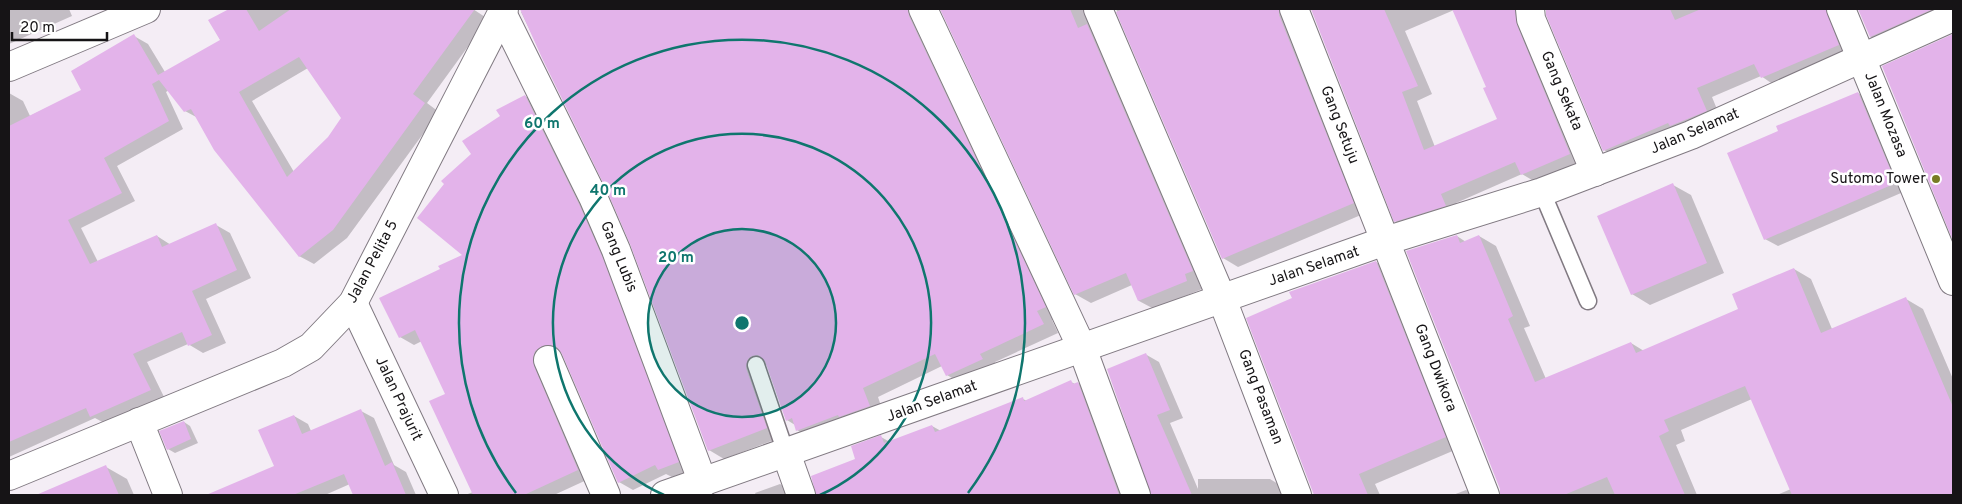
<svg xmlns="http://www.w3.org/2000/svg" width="1962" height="504" viewBox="0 0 1962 504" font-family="Overpass,sans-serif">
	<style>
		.shadow { fill: #0003; fill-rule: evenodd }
		.building { fill: #e3b3ea; fill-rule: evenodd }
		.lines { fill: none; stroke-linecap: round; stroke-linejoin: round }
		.service-casing { stroke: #817a82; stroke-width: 19 }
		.minor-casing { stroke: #817a82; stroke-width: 30 }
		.tertiary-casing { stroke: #817a82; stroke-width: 30 }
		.service { stroke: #fff; stroke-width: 16 }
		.minor { stroke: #fff; stroke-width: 28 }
		.tertiary { stroke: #fff; stroke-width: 28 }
		.ring { fill: none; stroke: #0f766e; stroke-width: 2.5 }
		.poi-dot { fill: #787c25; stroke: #fff; stroke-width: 2 }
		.labels { text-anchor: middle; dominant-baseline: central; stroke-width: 5; stroke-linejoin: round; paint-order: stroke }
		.street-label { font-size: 15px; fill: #161416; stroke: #fff }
		.poi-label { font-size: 15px; fill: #161416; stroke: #fff; text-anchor: end }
		.centre { fill: #0f766e; stroke: #fff; stroke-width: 2.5 }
		.ring-label { font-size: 15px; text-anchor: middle; font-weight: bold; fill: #0f766e; stroke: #fff; stroke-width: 5; stroke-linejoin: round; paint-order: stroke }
	</style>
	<rect width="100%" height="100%" fill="#f4edf5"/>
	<g class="shadow">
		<path d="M9,9H69L72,16L9,44Z"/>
		<path d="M231,9H473L488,19L427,103L439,112L347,238L314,264L299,256L198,118L185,111L169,90L166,92L183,129L117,166L135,201L81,228L98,262L157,236L171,245L216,225L230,233L251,278L206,299L226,343L203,353L188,344L147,362L165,399L106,424L95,418L9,457V93L23,101L30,116L83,90L134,36L148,44L165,72L221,41L210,21ZM308,68L342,118L329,137L294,172L252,101Z"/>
		<path d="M528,9H926L1060,316L1052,320L1058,333L995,362L997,367L962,384L947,375L942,366L878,397L884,415L813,439L797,430L795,425L787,420L768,364L763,368L782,437L724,459L709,450L632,243L608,190L521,12Z"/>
		<path d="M942,9H1101L1208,280L1199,283L1202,289L1154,309L1139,301L1132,285L1091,303L1075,294Z"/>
		<path d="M1116,9H1297L1368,212L1238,267L1223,258Z"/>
		<path d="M1312,9H1533L1585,162L1537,183L1522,174L1456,203L1460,214L1411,230L1395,221ZM1454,10L1487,87L1498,120L1435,147L1417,101L1432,94L1405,31Z"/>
		<path d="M1546,9H1844L1854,54L1777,87L1761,76L1712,97L1721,119L1620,159L1604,150Z"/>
		<path d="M1859,9H1953L1886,45L1871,37Z"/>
		<path d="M1953,35V237L1883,67Z"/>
		<path d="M1858,93L1871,101L1908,190L1778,246L1765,239L1779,132Z"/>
		<path d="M525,96L539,104L592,213L692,470L672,477L666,474L633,490L619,482L562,352L556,353L591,478L554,495H465L473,492L446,394L422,341L414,345L400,337L441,270L464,255L473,155L501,116Z"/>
		<path d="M1673,185L1691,195L1724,273L1650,305L1632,294Z"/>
		<path d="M1457,236L1466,242L1479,236L1496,246L1530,326L1524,328L1546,379L1631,343L1644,351L1740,310L1794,269L1811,279L1832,329L1906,299L1923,309L1953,379V495H1777L1791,489L1752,399L1681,430L1685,441L1676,445L1697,495H1502Z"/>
		<path d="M1376,262L1393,272L1462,447L1375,484L1380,495H1317L1315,489Z"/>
		<path d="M1145,354L1159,362L1183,418L1170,423L1198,489V479H1270L1283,487V495H1152Z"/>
		<path d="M1071,382L1075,384L1078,383L1091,391L1129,495H817L812,477L857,460L881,437L890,442L932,426L941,431L1023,399L1027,401Z"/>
		<path d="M361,411L374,418L394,465L406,472L416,495H354L350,484L325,495H215L275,467L294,416L308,424L311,431Z"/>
		<path d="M184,422L190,426L198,443L175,453L168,449Z"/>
		<path d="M106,467L127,479L134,495H41Z"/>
		<path d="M780,484L793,492L795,495H756L755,493Z"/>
		<path d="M1466,490L1475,495H1453Z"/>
	</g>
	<g class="building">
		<path d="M229,9H246L259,31L291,9H475L413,94L425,103L333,230L299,257L214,150L191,109L184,112L159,80L152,84L169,121L104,158L122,193L68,220L90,264L157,235L162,247L216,223L237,270L192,291L212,335L188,346L182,332L133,354L151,390L90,417L86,408L9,442V126L81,90L71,71L134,34L158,75L220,40L208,20ZM299,57L341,118L328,137L287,177L239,92Z"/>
		<path d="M520,9H908L909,16L1046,307L1037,311L1044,324L980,354L983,359L946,376L935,354L863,388L870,406L839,417L838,415L796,431L792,418L786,421L765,361L758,355L752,356L748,359L746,368L767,428L708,451L630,244L607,191L542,58Z"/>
		<path d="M940,9H1070L1078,28L1087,24L1193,271L1185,274L1187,281L1138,301L1126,273L1074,295Z"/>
		<path d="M1123,9H1279V15L1354,203L1222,259L1116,12Z"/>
		<path d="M1311,9H1384L1418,86L1402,92L1424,150L1497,119L1483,88L1486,87L1452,9H1515L1517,25L1570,154L1521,175L1515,162L1441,194L1446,206L1394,222Z"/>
		<path d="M1546,9H1670L1675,20L1701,9H1826L1839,45L1761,78L1754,64L1697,88L1707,111L1670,126L1668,123L1603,151L1546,15Z"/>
		<path d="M1858,9H1933L1870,37Z"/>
		<path d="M1953,34V241L1882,66Z"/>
		<path d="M1858,92L1896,183L1764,240L1727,153L1778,131L1776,126Z"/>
		<path d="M525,95L579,204L602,256L679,462L658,470L655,465L618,483L562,354L557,347L550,345L542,346L535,351L533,358L534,366L578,470L524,495H473L429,401L445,394L415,330L399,338L379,298L440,269L438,266L462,255L417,218L444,184L441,181L471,154L462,141L500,116L496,110Z"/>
		<path d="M1673,183L1707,263L1631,295L1597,216Z"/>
		<path d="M1457,235L1460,243L1479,235L1513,316L1508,319L1535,382L1631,342L1636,353L1738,309L1732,294L1794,268L1821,333L1906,297L1953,407V495H1792L1745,386L1664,420L1669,431L1659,436L1685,495H1615L1607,477L1564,495H1500V489L1406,251Z"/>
		<path d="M1376,261L1446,437L1359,474L1368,495H1314L1246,318L1292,298L1289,292Z"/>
		<path d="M1146,353L1170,410L1157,415L1192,495H1151L1107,369Z"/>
		<path d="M1071,380L1073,384L1078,382L1119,495H816L811,476L855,459L851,446L881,435L884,443L932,425L935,432L1023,397L1024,401Z"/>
		<path d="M361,409L385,466L392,462L406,495H353L344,474L293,495H206L274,466L258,430L294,415L302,434Z"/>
		<path d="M184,421L191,439L167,450L159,431Z"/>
		<path d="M106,465L119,495H36Z"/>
	</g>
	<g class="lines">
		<g class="service-casing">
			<g id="service">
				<path d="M1542,192L1588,301"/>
				<path d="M756,365L786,453"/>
			</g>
		</g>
		<g class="minor-casing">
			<g id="minor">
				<path d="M923,9L1082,348L1136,495"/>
				<path d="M1098,9L1222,299L1297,495"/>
				<path d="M1294,9L1485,495"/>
				<path d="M1530,9L1531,19L1595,172"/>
				<path d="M1841,9L1953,281"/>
				<path d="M502,13L593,197L616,250L703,483"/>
				<path d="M353,303L444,495"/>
				<path d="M548,360L606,495"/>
				<path d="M139,422L168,495"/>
				<path d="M786,453L801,495"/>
				<path d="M665,495L1385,241L1542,192L1691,135L1953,17"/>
			</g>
		</g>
		<g class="tertiary-casing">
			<g id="tertiary">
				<path d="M9,67L146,9"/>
				<path d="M9,476L283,363L311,347L353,303L504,9"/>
			</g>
		</g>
		<use href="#service" class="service"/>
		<use href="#minor" class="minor"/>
		<use href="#tertiary" class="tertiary"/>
	</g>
	<circle cx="742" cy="323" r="94" fill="#0f766e" fill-opacity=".12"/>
	<g class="ring">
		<circle cx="742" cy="323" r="94"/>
		<path d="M664 495A189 189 0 1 1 820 495"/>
		<path d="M516 493A283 283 0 1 1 968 493"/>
	</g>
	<circle class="poi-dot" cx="1936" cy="179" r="5"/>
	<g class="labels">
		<g class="street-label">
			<text transform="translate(1561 91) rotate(67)">Gang Sekata</text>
			<text transform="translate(1885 115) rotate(68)">Jalan Mozasa</text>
			<text transform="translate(1339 125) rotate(69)">Gang Setuju</text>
			<text transform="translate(1695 132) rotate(-23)">Jalan Selamat</text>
			<text transform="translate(618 257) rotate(68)">Gang Lubis</text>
			<text transform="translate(373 262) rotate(-62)">Jalan Pelita 5</text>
			<text transform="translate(1314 267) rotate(-19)">Jalan Selamat</text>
			<text transform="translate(1435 368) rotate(69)">Gang Dwikora</text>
			<text transform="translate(1260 397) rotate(69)">Gang Pasaman</text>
			<text transform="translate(398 399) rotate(65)">Jalan Prajurit</text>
			<text transform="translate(932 402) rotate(-20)">Jalan Selamat</text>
		</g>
		<g class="poi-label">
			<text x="1926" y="179">Sutomo Tower</text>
		</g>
	</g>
	<circle cx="742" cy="323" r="8" class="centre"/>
	<g class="ring-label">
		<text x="542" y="128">60 m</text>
		<text x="608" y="195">40 m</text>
		<text x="676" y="262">20 m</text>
	</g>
	<rect width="1962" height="504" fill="none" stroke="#161416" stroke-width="20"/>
	<path d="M12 32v8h95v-8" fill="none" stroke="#161416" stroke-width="2.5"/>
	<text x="20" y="32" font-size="15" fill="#161416" stroke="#ffffff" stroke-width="4" paint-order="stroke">20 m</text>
</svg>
